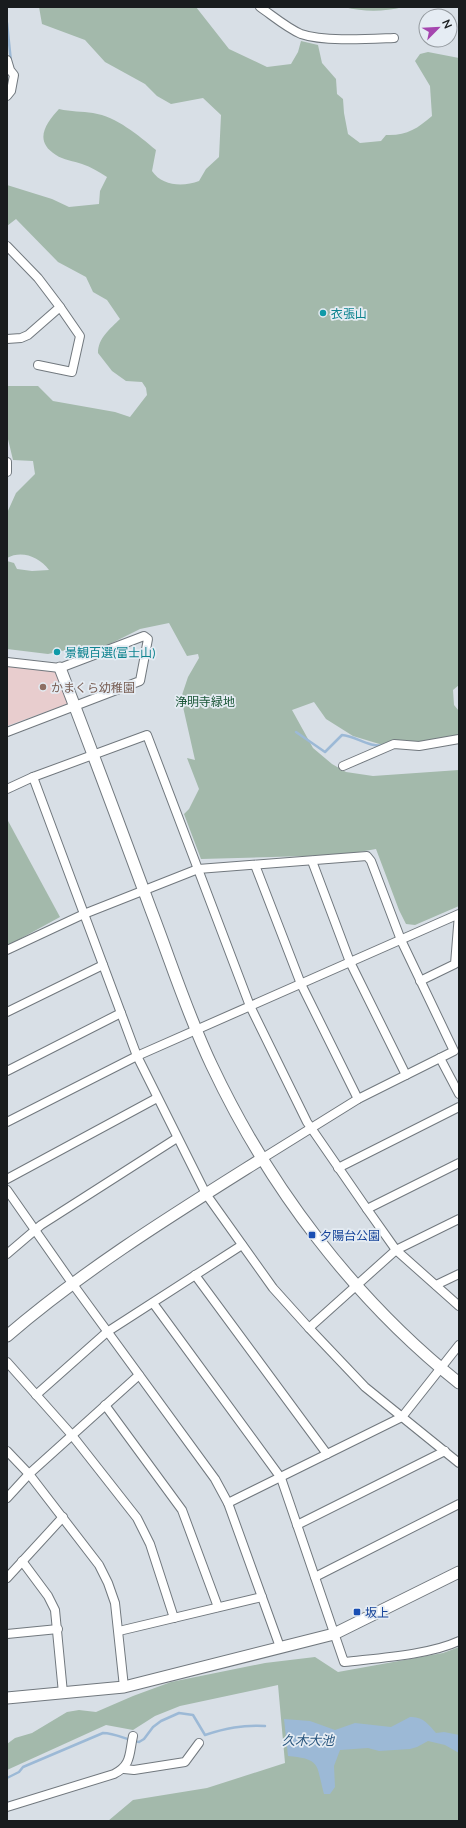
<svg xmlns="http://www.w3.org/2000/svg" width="466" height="1828" viewBox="0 0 466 1828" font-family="Lato,'Noto Sans JP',sans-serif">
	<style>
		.education { fill: #e8cdce }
		.green { fill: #a3b9ab }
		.water { fill: #9cb9d6 }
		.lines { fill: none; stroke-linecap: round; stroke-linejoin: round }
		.stream { stroke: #9cb9d6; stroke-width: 2.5 }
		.minor-casing { stroke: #71787e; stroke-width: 10 }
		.tertiary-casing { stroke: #71787e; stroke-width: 13 }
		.minor { stroke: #fff; stroke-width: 8 }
		.tertiary { stroke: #fff; stroke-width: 11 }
		.culture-dot { fill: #0f9aa8; stroke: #e5ecf3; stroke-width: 1.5 }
		.education-dot { fill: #8d6e63; stroke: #e5ecf3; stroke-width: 1.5 }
		.transit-dot { fill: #1a4fb4; stroke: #e5ecf3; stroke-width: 1.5 }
		.labels { text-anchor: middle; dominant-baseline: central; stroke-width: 3.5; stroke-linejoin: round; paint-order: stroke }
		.culture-label { font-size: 12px; fill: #0d838f; stroke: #e5ecf3; text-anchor: start }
		.education-label { font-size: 12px; fill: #785e54; stroke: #e5ecf3; text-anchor: start }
		.park-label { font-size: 12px; fill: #1a5637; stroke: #e5ecf3 }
		.transit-label { font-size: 12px; fill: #164399; stroke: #e5ecf3; text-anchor: start }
		.water-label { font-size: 13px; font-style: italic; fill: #2b577f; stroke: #e5ecf3 }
	</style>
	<rect width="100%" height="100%" fill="#d8dfe6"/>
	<path class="education" d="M7,665L60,670L70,703L7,726Z"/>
	<g class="green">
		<path d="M39,7H196L229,49L267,67L291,64L298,52L301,41L318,45L322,63L336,79L337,94L343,99L344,113L348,134L360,143L381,141L386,135C406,136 417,129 432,116L430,86L415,61L420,54L428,52L459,58V685L453,690L454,705L459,711V738L386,746L353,736L326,719L314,702L292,710L313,748L332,764L346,772L373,776L459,770V906L415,925L406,924L399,910L376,849L342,855L201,859L184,814L189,809L199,789L187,758L195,760L181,698L188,677L199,658L198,654L187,656L169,623L140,629L96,651L80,647L48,654L7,649V561L14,563L17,569L32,571L49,570C39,557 22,550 7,558V513L16,493L35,474L33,461L13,460L7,435V386H38L53,401L115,412L130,417L147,395L146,388L142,382L126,381L112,371L98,353C98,338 110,329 120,319L107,300L93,292L86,277L58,262L16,219L7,226V185L52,199L69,207L99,204L100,191L107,177C99,172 91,167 82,164C74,161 63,160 56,155C33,141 46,123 59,109C71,112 82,111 93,113C117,117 138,135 156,150L152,171C162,186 183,187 199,181L206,169L219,157L221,115L203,98L171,104L157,96L145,84L105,62L85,40L42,24Z"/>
		<path d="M344,7H403C383,12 364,12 344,7Z"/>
		<path d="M7,819L60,917L7,946Z"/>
		<path d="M459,1647V1821H108L133,1800L207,1788L285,1763L278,1685L180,1706L155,1716L133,1730L106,1725L7,1770V1744L15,1738L32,1733L67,1712L79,1710L96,1712L133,1696L171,1682L265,1663L315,1657L338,1672L443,1653Z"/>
	</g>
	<path class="water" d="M410,1717C423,1716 429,1725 436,1733L444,1732L459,1735V1753L445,1745L428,1741L417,1747L410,1749L379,1751L368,1748L340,1750L334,1766L335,1787L330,1794H324C316,1765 322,1759 288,1756L284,1719L310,1721L335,1730L355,1723L391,1727Z"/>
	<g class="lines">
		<g class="stream">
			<path d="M7,23L11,62"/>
			<path d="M296,732L325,752L342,735C356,736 369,748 384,745"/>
			<path d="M7,1778L19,1772L23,1767L103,1733C116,1733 126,1740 139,1742L144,1739L153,1727L161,1721L179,1713L193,1715L205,1735C226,1728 242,1725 265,1726"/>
		</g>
		<g class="minor-casing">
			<g id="minor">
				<path d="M260,7C273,16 287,28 301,34C324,42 369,39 394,38"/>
				<path d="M7,60L10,70L14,75L11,91L7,96"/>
				<path d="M7,246L38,278L60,307L28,335L21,338L7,339"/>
				<path d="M38,365L72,372L80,336L60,307"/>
				<path d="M7,462V472"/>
				<path d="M7,662L60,668L144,636L148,639L140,681L7,732"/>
				<path d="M343,766L394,744L419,746L459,739"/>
				<path d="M33,777L137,1056L206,1194L273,1288L309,1328L365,1387L459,1463"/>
				<path d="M7,789L33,777L147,735L250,1006L307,1122L367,1209L396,1250L459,1306"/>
				<path d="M312,861L350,962L406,1075"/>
				<path d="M255,865L301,984L358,1099"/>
				<path d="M7,950L84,914L198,869L367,856L371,861L401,940L454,1051L358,1099L263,1158"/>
				<path d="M7,1012L103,965"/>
				<path d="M440,1058L459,1094"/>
				<path d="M7,1071L121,1013"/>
				<path d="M7,1122L137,1056L459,914L455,964L420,981"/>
				<path d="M338,1168L459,1107"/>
				<path d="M7,1179L157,1098"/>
				<path d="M7,1190L72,1283L215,1479L228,1503L280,1647"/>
				<path d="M367,1209L459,1163"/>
				<path d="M7,1254L41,1225L177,1138"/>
				<path d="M195,1275L327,1454"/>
				<path d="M436,1285L459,1274"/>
				<path d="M153,1303L281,1478L344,1662C378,1658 429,1655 459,1641"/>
				<path d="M309,1328L396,1250L459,1219"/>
				<path d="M7,1362L71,1434L137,1518L150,1544L174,1618"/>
				<path d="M36,1395L107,1332L242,1245"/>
				<path d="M105,1405L182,1510L218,1607"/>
				<path d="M7,1451L29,1474L99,1565L108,1583L115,1603L124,1687"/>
				<path d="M7,1498L29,1474L139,1375"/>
				<path d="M228,1503L402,1417L459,1345"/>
				<path d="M297,1525L445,1451"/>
				<path d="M22,1561L48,1596L55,1610L63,1693"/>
				<path d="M315,1577L459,1504"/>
				<path d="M7,1578L63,1517"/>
				<path d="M119,1631L262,1597"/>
				<path d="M7,1634L58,1629"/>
				<path d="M124,1769L134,1770L185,1762L199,1743"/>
				<path d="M7,1807L114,1774C132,1765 129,1753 133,1736"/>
			</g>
		</g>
		<g class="tertiary-casing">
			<g id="tertiary">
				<path d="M60,668C91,748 121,829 151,910C171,962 188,1016 212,1066C269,1187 354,1299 459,1383"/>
				<path d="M7,1336C86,1268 174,1214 263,1158"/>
				<path d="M7,1698L124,1687L334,1634L459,1572"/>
			</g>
		</g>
		<use href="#minor" class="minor"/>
		<use href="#tertiary" class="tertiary"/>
	</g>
	<g class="culture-dot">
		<circle cx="323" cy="313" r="4"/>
		<circle cx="57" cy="652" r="4"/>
	</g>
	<circle class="education-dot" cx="43" cy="687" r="4"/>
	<g class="transit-dot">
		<rect x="308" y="1231" width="8" height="8" rx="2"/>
		<rect x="353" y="1608" width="8" height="8" rx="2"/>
	</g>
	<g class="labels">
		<g class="culture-label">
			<text x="331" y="313">衣張山</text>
			<text x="65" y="652">景観百選(富士山)</text>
		</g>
		<g class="education-label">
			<text x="51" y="687">かまくら幼稚園</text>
		</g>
		<g class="park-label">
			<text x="205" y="701">浄明寺緑地</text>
		</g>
		<g class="transit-label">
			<text x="320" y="1235">夕陽台公園</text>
			<text x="365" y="1612">坂上</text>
		</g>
		<g class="water-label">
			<text x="308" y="1740">久木大池</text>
		</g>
	</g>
	<rect width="466" height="1828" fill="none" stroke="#191c1e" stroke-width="16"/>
	<g transform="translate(438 28) rotate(66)"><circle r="19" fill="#e5ecf3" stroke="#93999e"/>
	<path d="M0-3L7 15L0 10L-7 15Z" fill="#a546af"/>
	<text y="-6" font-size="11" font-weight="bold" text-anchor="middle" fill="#191c1e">N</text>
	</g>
</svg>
